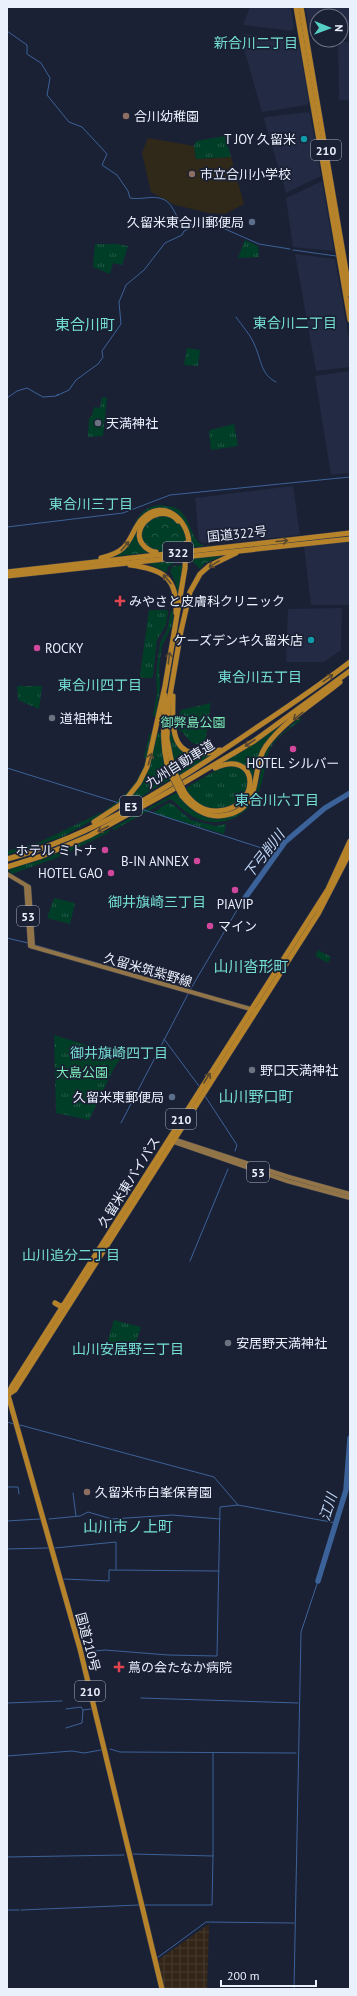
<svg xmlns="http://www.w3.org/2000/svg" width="357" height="1996" viewBox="0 0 357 1996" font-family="'PT Sans','Noto Sans JP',sans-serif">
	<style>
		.built { fill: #232a43 }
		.industrial { fill: url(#industrial-grid) }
		.education { fill: #302818 }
		.grass { fill: url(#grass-tufts) }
		.forest { fill: url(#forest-crowns) }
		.pitch { fill: #003e28 }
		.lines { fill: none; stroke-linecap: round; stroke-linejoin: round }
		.stream { stroke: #3b6299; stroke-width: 1 }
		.river { stroke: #3b6299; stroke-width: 5.5 }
		.primary-casing { stroke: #383d4d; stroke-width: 5 }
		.highway-casing { stroke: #383d4d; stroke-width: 6 }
		.primary { stroke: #917549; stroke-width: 4 }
		.highway { stroke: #b6832a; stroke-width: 5 }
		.highway-bridge-casing { stroke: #383d4d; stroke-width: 6; stroke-linecap: butt }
		.highway-bridge { stroke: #b6832a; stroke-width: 5 }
		.oneway { stroke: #594830 }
		.education-dot { fill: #8d6e63; stroke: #1b2134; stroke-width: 1.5 }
		.culture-dot { fill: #0f9aa8; stroke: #1b2134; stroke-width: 1.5 }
		.service-dot { fill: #5c6f8a; stroke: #1b2134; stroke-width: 1.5 }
		.worship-dot { fill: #6b7280; stroke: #1b2134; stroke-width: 1.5 }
		.health-dot { fill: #e0444e; stroke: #1b2134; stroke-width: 1.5 }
		.hotel-dot { fill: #d1479c; stroke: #1b2134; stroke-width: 1.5 }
		.labels { text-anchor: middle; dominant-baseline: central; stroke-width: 3.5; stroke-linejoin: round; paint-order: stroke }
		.shield { fill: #1b2134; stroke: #adb2c1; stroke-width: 1 }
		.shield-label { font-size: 12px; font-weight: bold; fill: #ebf0fd }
		.poi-label { font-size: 13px; fill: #ebf0fd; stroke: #1b2134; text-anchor: start }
		.street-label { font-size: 13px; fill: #ebf0fd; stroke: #1b2134 }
		.park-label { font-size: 13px; fill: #7aecb7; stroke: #1b2134 }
		.neighbourhood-label { font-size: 14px; fill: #74ded5; stroke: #1b2134 }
		.water-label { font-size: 14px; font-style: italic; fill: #c3dafb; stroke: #1b2134 }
		.quarter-label { font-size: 15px; fill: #74ded5; stroke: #1b2134 }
	</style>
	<defs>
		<pattern id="industrial-grid" width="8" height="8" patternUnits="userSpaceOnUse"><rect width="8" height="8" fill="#332619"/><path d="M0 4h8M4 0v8" fill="none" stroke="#473b30"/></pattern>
		<pattern id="grass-tufts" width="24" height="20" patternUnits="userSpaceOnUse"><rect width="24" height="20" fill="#003e28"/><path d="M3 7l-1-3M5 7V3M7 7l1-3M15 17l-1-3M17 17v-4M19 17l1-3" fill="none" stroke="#255a48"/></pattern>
		<pattern id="forest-crowns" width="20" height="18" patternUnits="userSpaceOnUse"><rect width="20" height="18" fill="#003e28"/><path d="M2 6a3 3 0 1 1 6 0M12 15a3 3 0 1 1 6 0" fill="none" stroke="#255a48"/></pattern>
	</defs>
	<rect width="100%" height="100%" fill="#1b2134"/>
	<g class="built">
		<path d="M250,7H291L294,28L292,31L243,25Z"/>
		<path d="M305,7H350V31L341,32V16H317V32H314L309,27Z"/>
		<path d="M244,34L294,41L297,44L300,50L309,102L307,105L262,112L244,49Z"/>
		<path d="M338,42H350V100H339Z"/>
		<path d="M308,112L310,114L321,176L286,193L264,119L265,117Z"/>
		<path d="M322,181L334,251L293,247L286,198Z"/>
		<path d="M295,254L335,259L350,345V367L316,371Z"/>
		<path d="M350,371V473L331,475L315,376Z"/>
		<path d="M293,486L300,535L232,542L202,543L199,540L195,498Z"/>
		<path d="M350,542V605H311L304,546Z"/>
		<path d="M342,608L341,650L324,662H286L288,609Z"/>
	</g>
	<path class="industrial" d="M209,1924L207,1989H162L155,1962Z"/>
	<path class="education" d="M148,138L194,146L196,159L231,157L244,204L225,214L209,213L175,205L151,192L142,153Z"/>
	<g class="grass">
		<path d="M225,136L231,157L196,159L194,146L196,141Z"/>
		<path d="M245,240L258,246L259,257L238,258Z"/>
		<path d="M95,244H116L128,246L122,265L113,263L110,274L93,267Z"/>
		<path d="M187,348L200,350L198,366L184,365Z"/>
		<path d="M102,397L107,398L103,436L88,437L89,418L92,416L94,407L100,408Z"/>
		<path d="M234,424L238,446L211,450L209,432L210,430Z"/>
		<path d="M184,565L178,598L176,584L170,571L173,566Z"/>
		<path d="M149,610H167L168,612L166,625L157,640L153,676L152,678H141L140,675Z"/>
		<path d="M174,610L172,626L162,646L159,668L160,688L156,718L153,715L157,693L156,674L160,643L167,630L171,611Z"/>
		<path d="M17,686H42L39,709L18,700Z"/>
		<path d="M211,703L205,744C187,746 190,737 179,730L177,720L181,710Z"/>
		<path d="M300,717L301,720C290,729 276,737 270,749C264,762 265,776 260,788C251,815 223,830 196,818C187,814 180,807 172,800L170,799L114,830L112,828L178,792L187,805L199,813L216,818L246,806L254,796L258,786L265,754L271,744Z"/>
		<path d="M289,720L266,743L253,784C254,766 238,759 222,763Z"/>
		<path d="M154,733C147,769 136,792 105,813L104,811C124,798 139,783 146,759L144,757L149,736V734Z"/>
		<path d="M157,733H161L163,754L171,779L118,810C143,788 150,765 157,733Z"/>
		<path d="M169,733H171C179,750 192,756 211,755L178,776L170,749Z"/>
		<path d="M229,765L243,769L249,779C248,784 247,790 245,794C235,809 211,815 197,803C192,799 188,793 184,789L218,769Z"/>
		<path d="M171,803L191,820L216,826L226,824L224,834L153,813L166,804Z"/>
		<path d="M100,813L102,815L62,837L7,855V851L40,842Z"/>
		<path d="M110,829L108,833L56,858L12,874L8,870L46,858Z"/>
		<path d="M54,898L75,903L70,924L47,918Z"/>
		<path d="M318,950L331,957L328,963L315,956Z"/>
		<path d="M54,1035L122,1056L113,1070L89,1120L56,1113Z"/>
		<path d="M114,1320L141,1327L133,1351L107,1343Z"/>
	</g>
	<g class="forest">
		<path d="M160,505C165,506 171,506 176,508C192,516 191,544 205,546L93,559C101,557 111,556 117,551C137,536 130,508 160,505Z"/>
		<path d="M224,555L204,564L200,569L193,562L194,558Z"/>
		<path d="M166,560L174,561V563L168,567L167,572H165L147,563Z"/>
	</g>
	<path class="pitch" d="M76,1056C85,1056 100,1057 103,1067L89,1094L71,1091C60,1081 63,1063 76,1056Z"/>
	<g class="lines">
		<g class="stream">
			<path d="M7,31L27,45V54L41,63L50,78L47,95L69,122L82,127L107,154L102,165L117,175L128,191L130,198C140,200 150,196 159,198C174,200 174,218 184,225L205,224L220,227"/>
			<path d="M225,229L259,244L290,249"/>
			<path d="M293,250L336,256"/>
			<path d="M236,317C242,326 251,335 255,346C261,359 261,375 276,382"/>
			<path d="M56,396L69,390L76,380L98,364L103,357L102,351L121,324L119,302L126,285L144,270L165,243L182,235L184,231L197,225"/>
			<path d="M7,398L17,391L27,388L43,397L56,396L58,394"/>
			<path d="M7,527L123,513L170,495L350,477"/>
			<path d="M7,768L119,803"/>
			<path d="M141,809L277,853"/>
			<path d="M7,938L28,943"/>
			<path d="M35,945L118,969"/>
			<path d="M190,990L240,905"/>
			<path d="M164,1039L199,1086"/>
			<path d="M205,1096L237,1145L235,1151"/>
			<path d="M121,1123L189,992"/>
			<path d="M190,1261L228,1169"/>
			<path d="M7,1422L14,1424"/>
			<path d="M20,1425L214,1477L238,1505L220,1507L217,1656L168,1655L105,1650L85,1652"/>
			<path d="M7,1487H18L19,1494"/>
			<path d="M73,1493L76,1516"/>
			<path d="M238,1505L336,1523"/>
			<path d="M49,1519L80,1516L88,1512L112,1519L172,1515L220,1519"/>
			<path d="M7,1521L40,1519"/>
			<path d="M55,1548L116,1542V1569"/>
			<path d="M7,1549L48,1548"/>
			<path d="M64,1579L109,1581V1570L219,1571"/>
			<path d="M141,1698L298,1703"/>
			<path d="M7,1703L62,1701"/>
			<path d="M66,1709L81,1707L83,1710"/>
			<path d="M66,1728L82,1723L83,1710L91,1709"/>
			<path d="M110,1749L120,1752L296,1753"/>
			<path d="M7,1756L72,1751L84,1753L101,1750"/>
			<path d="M133,1854L213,1856V1753"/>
			<path d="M7,1857L124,1855"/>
			<path d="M144,1905H212L213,1856"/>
			<path d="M7,1910H19"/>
			<path d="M21,1910L139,1905"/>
			<path d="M157,1958L206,1922L294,1923"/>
			<path d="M294,1989L301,1632L318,1581"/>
		</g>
		<g class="river">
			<path d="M240,905L285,842L325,808L350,793"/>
			<path d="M318,1581L346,1490L350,1438"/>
		</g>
		<g class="primary-casing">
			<g id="primary">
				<path d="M7,874L29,887L33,947"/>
				<path d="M26,886L30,946L254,1010"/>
				<path d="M173,1139L289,1177L350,1194"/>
				<path d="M171,1141L287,1181L350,1198"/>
			</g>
		</g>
		<g class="highway-casing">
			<g id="highway">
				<path d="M296,7L350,320"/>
				<path d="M301,7L350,294"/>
				<path d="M156,552C151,552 149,550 145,547C125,528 162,500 178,521"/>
				<path d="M101,558C108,556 117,554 123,548C132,540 134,526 143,518C164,498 188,520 189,543"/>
				<path d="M130,565C162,569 178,577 176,613"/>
				<path d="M7,572L350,533"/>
				<path d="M7,576L350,539"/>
				<path d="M165,695C164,721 161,746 169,771"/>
				<path d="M173,696C172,732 171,765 220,750"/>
				<path d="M173,769L167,739L168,707L181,631L190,592L200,574L209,566L236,553"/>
				<path d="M185,793C193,804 204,812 218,811C262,808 260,748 215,768"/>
				<path d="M182,796C191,807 204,816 218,816C266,813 249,770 266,746C285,720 316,702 340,682"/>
				<path d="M94,822L123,803L139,783L147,767L165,686L185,568"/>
				<path d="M7,859C96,836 178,781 253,730C286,708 319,686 350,662"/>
				<path d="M7,867L42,856L89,836L170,791L254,741L350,671"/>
				<path d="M55,1303L60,1306L64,1305"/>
				<path d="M9,1394L15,1390L318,914L350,852"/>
				<path d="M8,1395L12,1386L328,889L350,841"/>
				<path d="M8,1395L80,1649L162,1989"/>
			</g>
		</g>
		<use href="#primary" class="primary"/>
		<use href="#highway" class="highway"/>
		<g class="highway-bridge-casing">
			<g id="highway-bridge">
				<path d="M185,568L186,543"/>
				<path d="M173,769L185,793"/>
				<path d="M169,771L182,796"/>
			</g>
		</g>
		<use href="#highway-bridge" class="highway-bridge"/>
	</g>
	<defs><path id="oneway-shaft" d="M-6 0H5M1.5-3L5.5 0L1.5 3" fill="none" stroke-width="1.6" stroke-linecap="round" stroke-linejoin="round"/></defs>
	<g class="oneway">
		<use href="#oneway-shaft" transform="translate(282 541) rotate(-5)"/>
		<use href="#oneway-shaft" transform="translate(125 546) rotate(-50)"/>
		<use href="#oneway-shaft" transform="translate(214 564) rotate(148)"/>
		<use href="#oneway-shaft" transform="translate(167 579) rotate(-130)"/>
		<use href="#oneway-shaft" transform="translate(169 658) rotate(-83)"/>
		<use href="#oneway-shaft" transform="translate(328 678) rotate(-36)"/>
		<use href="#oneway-shaft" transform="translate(298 716) rotate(142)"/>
		<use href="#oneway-shaft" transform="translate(250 743) rotate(147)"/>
		<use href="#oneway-shaft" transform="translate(150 759) rotate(-74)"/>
		<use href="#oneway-shaft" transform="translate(103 829) rotate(153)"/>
		<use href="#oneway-shaft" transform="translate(207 1078) rotate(-57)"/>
	</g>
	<g class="education-dot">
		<circle cx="126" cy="116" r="4"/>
		<circle cx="192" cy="174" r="4"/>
		<circle cx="87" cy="1492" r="4"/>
	</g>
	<g class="culture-dot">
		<circle cx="304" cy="139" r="4"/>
		<circle cx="311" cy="640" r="4"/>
	</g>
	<g class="service-dot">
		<circle cx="252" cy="222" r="4"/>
		<circle cx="172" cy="1097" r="4"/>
	</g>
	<g class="worship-dot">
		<circle cx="98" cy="423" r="4"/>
		<circle cx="52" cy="718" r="4"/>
		<circle cx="252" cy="1070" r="4"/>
		<circle cx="228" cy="1343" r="4"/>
	</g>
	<g class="health-dot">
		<path d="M118 595h4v4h4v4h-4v4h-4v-4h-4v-4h4z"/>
		<path d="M117 1661h4v4h4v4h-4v4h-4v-4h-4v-4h4z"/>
	</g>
	<g class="hotel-dot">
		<circle cx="37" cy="648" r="4"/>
		<circle cx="293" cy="749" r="4"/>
		<circle cx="105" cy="850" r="4"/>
		<circle cx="197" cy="861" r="4"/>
		<circle cx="111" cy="873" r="4"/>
		<circle cx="235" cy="890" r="4"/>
		<circle cx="210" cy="926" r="4"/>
	</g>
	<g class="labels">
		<g class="shield">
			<rect x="311" y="140" width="30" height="20" rx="3"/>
			<rect x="163" y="542" width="30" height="20" rx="3"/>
			<rect x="120" y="796" width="22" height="20" rx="3"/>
			<rect x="17" y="906" width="22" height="20" rx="3"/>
			<rect x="166" y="1109" width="30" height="20" rx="3"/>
			<rect x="247" y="1162" width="22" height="20" rx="3"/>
			<rect x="75" y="1681" width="30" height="20" rx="3"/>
		</g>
		<g class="shield-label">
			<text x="326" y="150">210</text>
			<text x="178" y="552">322</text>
			<text x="131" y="806">E3</text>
			<text x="28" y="916">53</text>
			<text x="181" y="1119">210</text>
			<text x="258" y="1172">53</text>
			<text x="90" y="1691">210</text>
		</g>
		<g class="poi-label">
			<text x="134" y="116">合川幼稚園</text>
			<text x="296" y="139" text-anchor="end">T JOY 久留米</text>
			<text x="200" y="174">市立合川小学校</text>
			<text x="244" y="222" text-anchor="end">久留米東合川郵便局</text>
			<text x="106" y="423">天満神社</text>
			<text x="129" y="601">みやさと皮膚科クリニック</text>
			<text x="303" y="640" text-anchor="end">ケーズデンキ久留米店</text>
			<text x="45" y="648">ROCKY</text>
			<text x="60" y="718">道祖神社</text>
			<text x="293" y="763" text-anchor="middle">HOTEL シルバー</text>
			<text x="97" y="850" text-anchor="end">ホテル ミトナ</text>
			<text x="189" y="861" text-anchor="end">B-IN ANNEX</text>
			<text x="103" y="873" text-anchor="end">HOTEL GAO</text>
			<text x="235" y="904" text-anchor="middle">PIAVIP</text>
			<text x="218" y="926">マイン</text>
			<text x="260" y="1070">野口天満神社</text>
			<text x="164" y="1097" text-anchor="end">久留米東郵便局</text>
			<text x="236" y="1343">安居野天満神社</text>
			<text x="95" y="1492">久留米市白峯保育園</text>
			<text x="128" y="1667">蔦の会たなか病院</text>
		</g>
		<g class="street-label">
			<text transform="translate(237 534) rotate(-6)">国道322号</text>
			<text transform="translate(180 764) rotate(-32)">九州自動車道</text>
			<text transform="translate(148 970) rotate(16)">久留米筑紫野線</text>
			<text transform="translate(129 1182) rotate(-58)">久留米東バイパス</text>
			<text transform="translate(88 1642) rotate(75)">国道210号</text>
		</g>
		<g class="park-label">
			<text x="193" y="722">御弊島公園</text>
			<text x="82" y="1072">大島公園</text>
		</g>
		<g class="neighbourhood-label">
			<text x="256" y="43">新合川二丁目</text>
			<text x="295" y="323">東合川二丁目</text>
			<text x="91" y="504">東合川三丁目</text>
			<text x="260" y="677">東合川五丁目</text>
			<text x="100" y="685">東合川四丁目</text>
			<text x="277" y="800">東合川六丁目</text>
			<text x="157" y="902">御井旗崎三丁目</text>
			<text x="119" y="1053">御井旗崎四丁目</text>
			<text x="71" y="1255">山川追分二丁目</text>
			<text x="128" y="1349">山川安居野三丁目</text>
		</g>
		<g class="water-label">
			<text transform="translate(264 854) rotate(-52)">下弓削川</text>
			<text transform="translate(328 1507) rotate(-73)">江川</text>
		</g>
		<g class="quarter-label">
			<text x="85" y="324">東合川町</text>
			<text x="251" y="966">山川沓形町</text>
			<text x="256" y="1096">山川野口町</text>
			<text x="128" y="1526">山川市ノ上町</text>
		</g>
	</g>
	<rect width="357" height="1996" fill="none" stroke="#ebf0fd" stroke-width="16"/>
	<g transform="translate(329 28) rotate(91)"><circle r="19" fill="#1b2134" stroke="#6e7484"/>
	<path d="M0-3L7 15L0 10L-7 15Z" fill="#55cec4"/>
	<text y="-6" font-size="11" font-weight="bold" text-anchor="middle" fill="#ebf0fd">N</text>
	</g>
	<path d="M221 1980v6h95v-6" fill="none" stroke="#ebf0fd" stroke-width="2"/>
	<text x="227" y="1980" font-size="12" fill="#ebf0fd" stroke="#1b2134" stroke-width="3" paint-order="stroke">200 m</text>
</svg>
